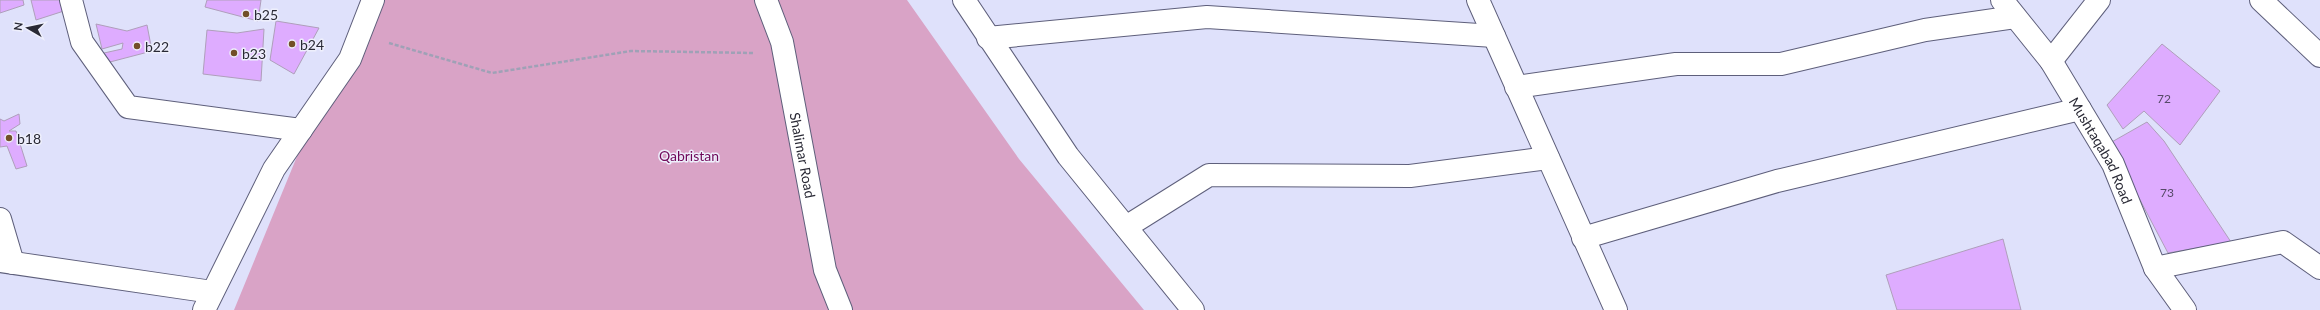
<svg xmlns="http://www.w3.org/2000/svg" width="2320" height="310" viewBox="0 0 2320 310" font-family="Lato,sans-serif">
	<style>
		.green { fill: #d9a3c6 }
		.building { fill: #deacff; stroke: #af9fbb }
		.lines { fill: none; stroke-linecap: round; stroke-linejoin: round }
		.minor-casing { stroke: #5e5f7b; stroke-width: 24 }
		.path { stroke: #9fa1b6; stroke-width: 2.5; stroke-dasharray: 4 2; stroke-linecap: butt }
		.minor { stroke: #fff; stroke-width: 22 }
		.poi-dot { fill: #724f28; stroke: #eeeffc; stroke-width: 1.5 }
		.labels { text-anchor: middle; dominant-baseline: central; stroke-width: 3; stroke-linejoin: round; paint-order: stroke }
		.number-label { font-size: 12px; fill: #564a68 }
		.poi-label { font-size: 14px; fill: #292935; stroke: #eeeffc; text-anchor: start }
		.street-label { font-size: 14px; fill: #292935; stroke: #eeeffc }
		.park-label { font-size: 14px; fill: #6f0758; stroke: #eeeffc }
	</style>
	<rect width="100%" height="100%" fill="#dfe1fb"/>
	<path class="green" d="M372,0H907L1019,159L1144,310H234L314,115Z"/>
	<g class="building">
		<path d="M0,0H23L24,5L0,13Z"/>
		<path d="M31,0H64L67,10L36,20Z"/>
		<path d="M207,0H261L258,21L205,7Z"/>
		<path d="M276,21L319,28L294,74L270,60Z"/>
		<path d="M96,24L127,31L147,25L152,51L110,62L104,53L122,49L123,43L102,49Z"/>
		<path d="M264,29L261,81L203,74L207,30L237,33Z"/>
		<path d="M2162,44L2220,91L2180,145L2144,111L2123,129L2107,105Z"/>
		<path d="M19,114L20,124L9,131H16L27,166L16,169L7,146L0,147V119L4,121Z"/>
		<path d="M2147,122L2164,141L2231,242L2168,253L2110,143Z"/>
		<path d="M2003,239L2021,310H1897L1886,275Z"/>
	</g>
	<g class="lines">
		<g class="minor-casing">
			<g id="minor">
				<path d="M71,0L82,42L128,107L301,130"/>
				<path id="s1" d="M766,0L782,42L825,270L841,310"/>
				<path d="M964,0L1068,156L1193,310"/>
				<path d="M1478,0L1616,310"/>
				<path id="s2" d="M2002,0L2051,61L2113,164L2155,268L2185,310"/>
				<path d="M2261,0L2320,56"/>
				<path d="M988,38L1207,17L1494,36"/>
				<path d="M2051,61L2099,0"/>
				<path d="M1516,87L1676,64H1781L1925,30L2015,17"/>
				<path d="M0,219L13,263"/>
				<path d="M1126,227L1209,175L1410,176L1548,158"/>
				<path d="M1583,238L1777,181L2080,109"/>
				<path d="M0,261L212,292"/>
				<path d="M2155,268L2283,242L2320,268"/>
				<path d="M204,310L274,169L350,59L373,0"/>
			</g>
		</g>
		<path class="path" d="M389,43L492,73L631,51L754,53"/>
		<use href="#minor" class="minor"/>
	</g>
	<g class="poi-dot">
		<circle cx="246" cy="14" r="4"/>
		<circle cx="292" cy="44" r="4"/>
		<circle cx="137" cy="46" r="4"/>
		<circle cx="234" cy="53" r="4"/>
		<circle cx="9" cy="138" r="4"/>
	</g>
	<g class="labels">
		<g class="number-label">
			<text x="2164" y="98">72</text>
			<text x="2167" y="192">73</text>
		</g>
		<g class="poi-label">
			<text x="254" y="14">b25</text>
			<text x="300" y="44">b24</text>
			<text x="145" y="46">b22</text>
			<text x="242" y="53">b23</text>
			<text x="17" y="138">b18</text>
		</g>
		<g class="street-label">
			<text stroke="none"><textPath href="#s2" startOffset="181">Mushtaqabad Road</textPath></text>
			<text stroke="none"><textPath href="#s1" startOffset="160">Shalimar Road</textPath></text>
		</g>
		<g class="park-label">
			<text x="689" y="155">Qabristan</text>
		</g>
	</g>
	<g transform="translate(28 28) rotate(279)" stroke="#eeeffc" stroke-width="3" paint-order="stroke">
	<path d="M0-3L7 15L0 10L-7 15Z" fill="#292935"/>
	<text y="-6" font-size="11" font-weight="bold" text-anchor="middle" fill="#292935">N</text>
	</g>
</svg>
